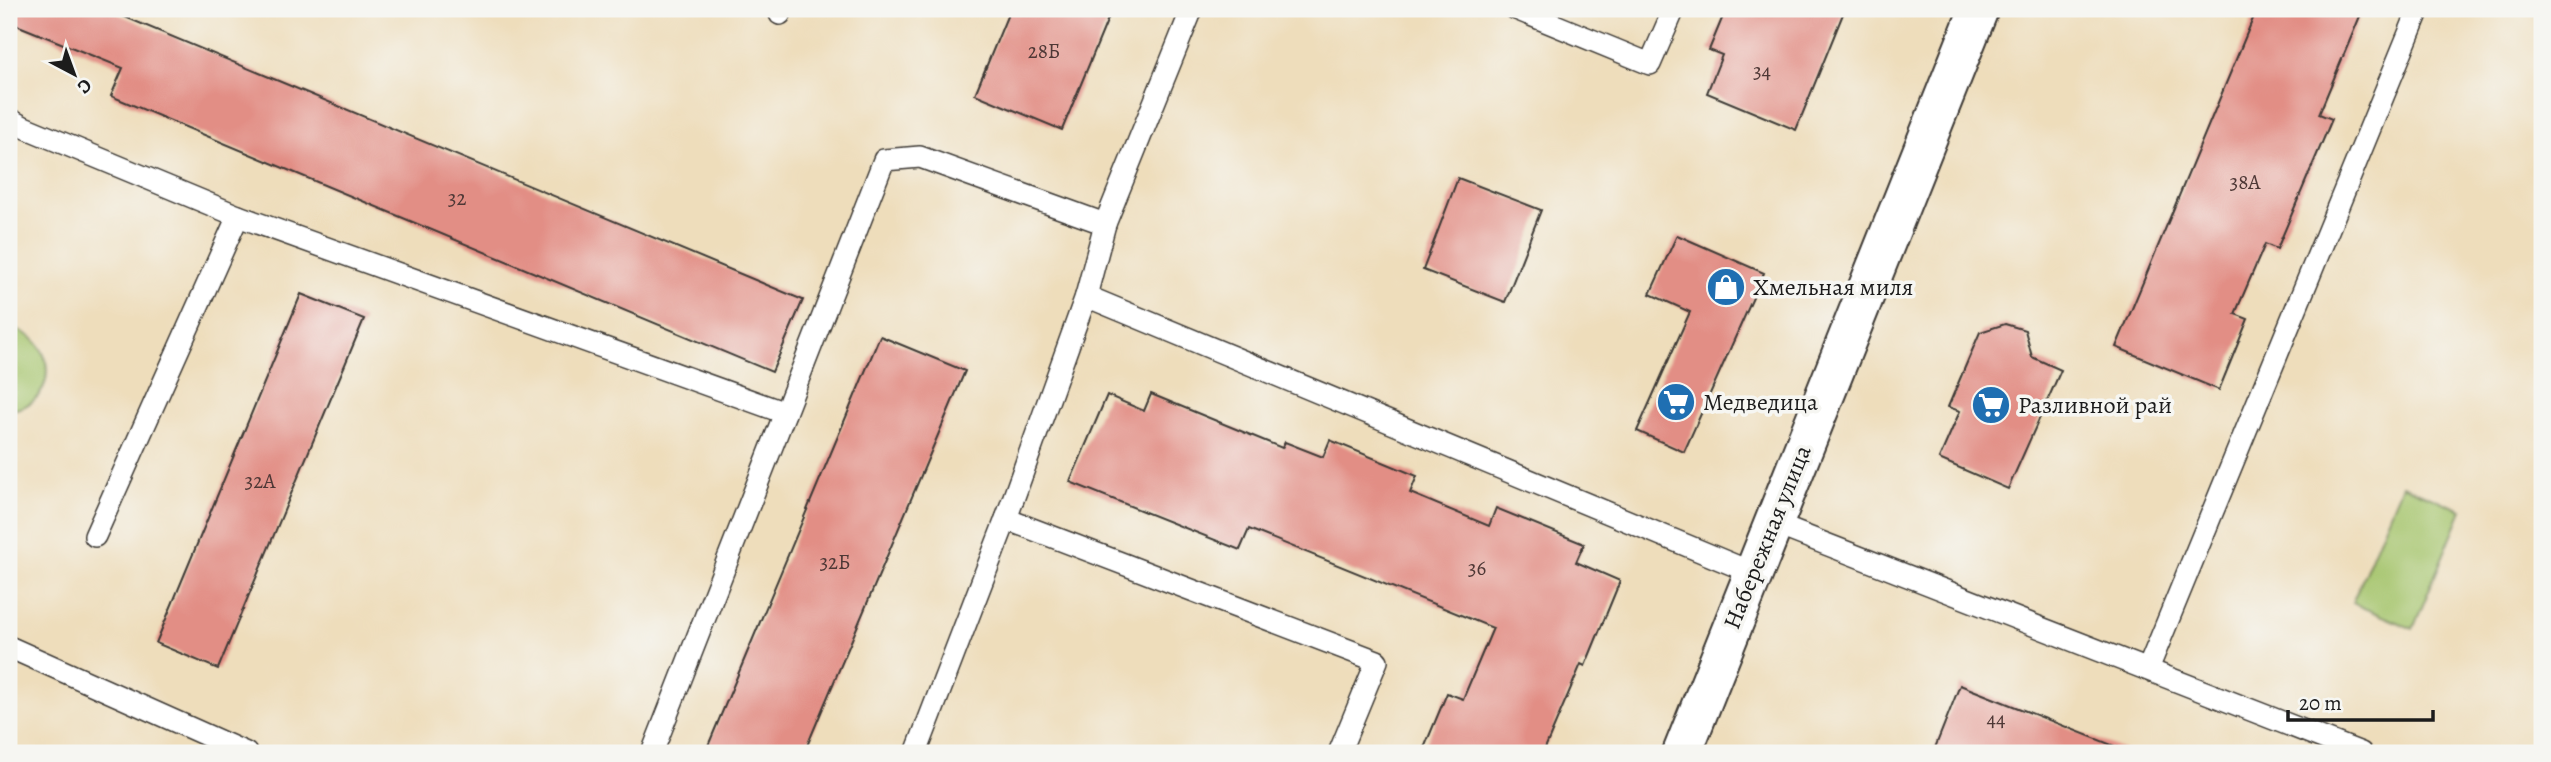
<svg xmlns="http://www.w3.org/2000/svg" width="2551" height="762" viewBox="0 0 2551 762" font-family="Alegreya,serif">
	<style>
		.green { fill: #a6c56d; stroke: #617044; stroke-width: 2 }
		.building { fill: #e28e85 }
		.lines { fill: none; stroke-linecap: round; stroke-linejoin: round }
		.lane-casing { stroke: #3c3934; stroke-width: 24 }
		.secondary-casing { stroke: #3c3934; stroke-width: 42 }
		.lane { stroke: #fff; stroke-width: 21 }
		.secondary { stroke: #fff; stroke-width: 38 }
		.labels { text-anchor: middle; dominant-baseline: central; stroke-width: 7; stroke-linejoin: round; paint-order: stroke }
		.number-label { font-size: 21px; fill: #4e3836 }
		.poi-label { font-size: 24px; fill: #1c1c1c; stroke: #f6f6f2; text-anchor: start }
		.street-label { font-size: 24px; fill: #1c1c1c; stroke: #f6f6f2 }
	</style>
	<rect width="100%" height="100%" fill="#f6f6f2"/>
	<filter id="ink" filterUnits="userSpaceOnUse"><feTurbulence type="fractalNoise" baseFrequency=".0143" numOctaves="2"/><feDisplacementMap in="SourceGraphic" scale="14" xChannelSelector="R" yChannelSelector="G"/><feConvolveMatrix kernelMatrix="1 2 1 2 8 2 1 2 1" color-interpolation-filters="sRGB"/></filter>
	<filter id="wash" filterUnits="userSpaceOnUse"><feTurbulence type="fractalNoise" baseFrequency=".00686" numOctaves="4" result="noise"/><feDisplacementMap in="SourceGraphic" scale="28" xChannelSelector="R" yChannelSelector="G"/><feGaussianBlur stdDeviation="1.57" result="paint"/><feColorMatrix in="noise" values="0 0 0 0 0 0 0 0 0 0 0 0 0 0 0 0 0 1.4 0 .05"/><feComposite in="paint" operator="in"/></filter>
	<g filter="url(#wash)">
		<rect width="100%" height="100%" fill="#edb"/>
		<g class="green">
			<path d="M9,328C59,336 60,406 9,410Z"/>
			<path d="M2402,485L2462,510L2413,629L2352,603Z"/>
		</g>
		<g id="blocks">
			<g class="building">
				<path d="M9,9H106L803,300L772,372L111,96L123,68L9,22Z"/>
				<path d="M1010,9H1112L1062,130L975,94Z"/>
				<path d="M1726,9H1845L1796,130L1707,93L1722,55L1709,50Z"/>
				<path d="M2257,9H2363L2319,114L2332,119L2277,249L2265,244L2235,314L2248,319L2219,390L2116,347Z"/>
				<path d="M1458,178L1541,210L1505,302L1423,270Z"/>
				<path d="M1677,235L1764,273L1684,452L1637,431L1690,312L1650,294Z"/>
				<path d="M301,294L364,319L218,669L156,643Z"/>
				<path d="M2005,324L2025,330L2032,357L2061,370L2008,489L1939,459L1960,411L1948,407L1980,332Z"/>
				<path d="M880,336L965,371L804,753H705Z"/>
				<path d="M1151,394L1282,448L1285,442L1323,457L1330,440L1417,476L1410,493L1489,526L1496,508L1584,544L1576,562L1620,581L1585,666L1581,664L1543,753H1422L1447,693L1463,699L1493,628L1249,529L1240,550L1070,482L1107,395L1144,411Z"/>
				<path d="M1960,685L2127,751L2126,753H1933Z"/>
			</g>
		</g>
	</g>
	<g filter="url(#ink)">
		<use href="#blocks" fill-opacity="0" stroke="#3c3934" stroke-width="2"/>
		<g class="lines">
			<g class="lane-casing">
				<g id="lane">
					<path d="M1516,9L1650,64L1674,9"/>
					<path d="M780,14L782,9"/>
					<path d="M9,119L24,127L238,216L785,413"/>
					<path d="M1105,224L1192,9"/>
					<path d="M1006,519L1086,296L1753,573"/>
					<path d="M1772,523L2361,753"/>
					<path d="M95,536L238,216"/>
					<path d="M9,647L246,753"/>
					<path d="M2148,669L2419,9"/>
					<path d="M652,753L884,160L920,157L1105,224L1086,296"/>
					<path d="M916,753L1006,519L1377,661L1339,753"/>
				</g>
			</g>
			<g class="secondary-casing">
				<path id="secondary" d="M1682,753L1979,9"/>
			</g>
			<use href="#lane" class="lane"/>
			<use href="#secondary" class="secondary"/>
		</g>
	</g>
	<defs>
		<g id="shop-disc" transform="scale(2.0125)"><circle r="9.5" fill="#1f6fb2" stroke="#f6f6f2"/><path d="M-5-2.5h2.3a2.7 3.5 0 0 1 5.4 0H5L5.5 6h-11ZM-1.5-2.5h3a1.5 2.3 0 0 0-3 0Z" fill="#fff"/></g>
		<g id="supermarket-disc" transform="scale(2.0125)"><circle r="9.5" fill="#1f6fb2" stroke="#f6f6f2"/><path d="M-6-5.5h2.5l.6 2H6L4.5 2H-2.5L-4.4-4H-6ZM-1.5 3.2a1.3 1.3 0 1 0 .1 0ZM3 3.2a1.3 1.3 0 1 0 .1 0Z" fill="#fff"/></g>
	</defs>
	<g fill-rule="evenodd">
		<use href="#shop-disc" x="1726" y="287"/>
		<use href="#supermarket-disc" x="1676" y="402"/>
		<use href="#supermarket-disc" x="1991" y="405"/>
	</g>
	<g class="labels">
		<g class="number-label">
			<text x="1044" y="51">28Б</text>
			<text x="1762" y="71">34</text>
			<text x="2245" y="182">38А</text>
			<text x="457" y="198">32</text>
			<text x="260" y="481">32А</text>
			<text x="835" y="562">32Б</text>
			<text x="1477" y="568">36</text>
			<text x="1996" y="719">44</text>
		</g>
		<g class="poi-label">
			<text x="1753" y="287">Хмельная миля</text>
			<text x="1703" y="402">Медведица</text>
			<text x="2018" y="405">Разливной рай</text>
		</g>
		<g class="street-label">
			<text transform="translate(1767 537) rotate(-68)">Набережная улица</text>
		</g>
	</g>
	<rect width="2551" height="762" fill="none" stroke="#f6f6f2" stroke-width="35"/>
	<g transform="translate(74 74) rotate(139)" stroke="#f6f6f2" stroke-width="5" paint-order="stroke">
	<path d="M0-5L12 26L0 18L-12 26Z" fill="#1c1c1c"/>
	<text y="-10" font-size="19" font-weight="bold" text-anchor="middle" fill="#1c1c1c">С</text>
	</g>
	<path d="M2288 710v10h145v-10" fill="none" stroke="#1c1c1c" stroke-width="3.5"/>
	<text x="2299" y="710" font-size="21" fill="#1c1c1c" stroke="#f6f6f2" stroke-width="5" paint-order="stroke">20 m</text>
</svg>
